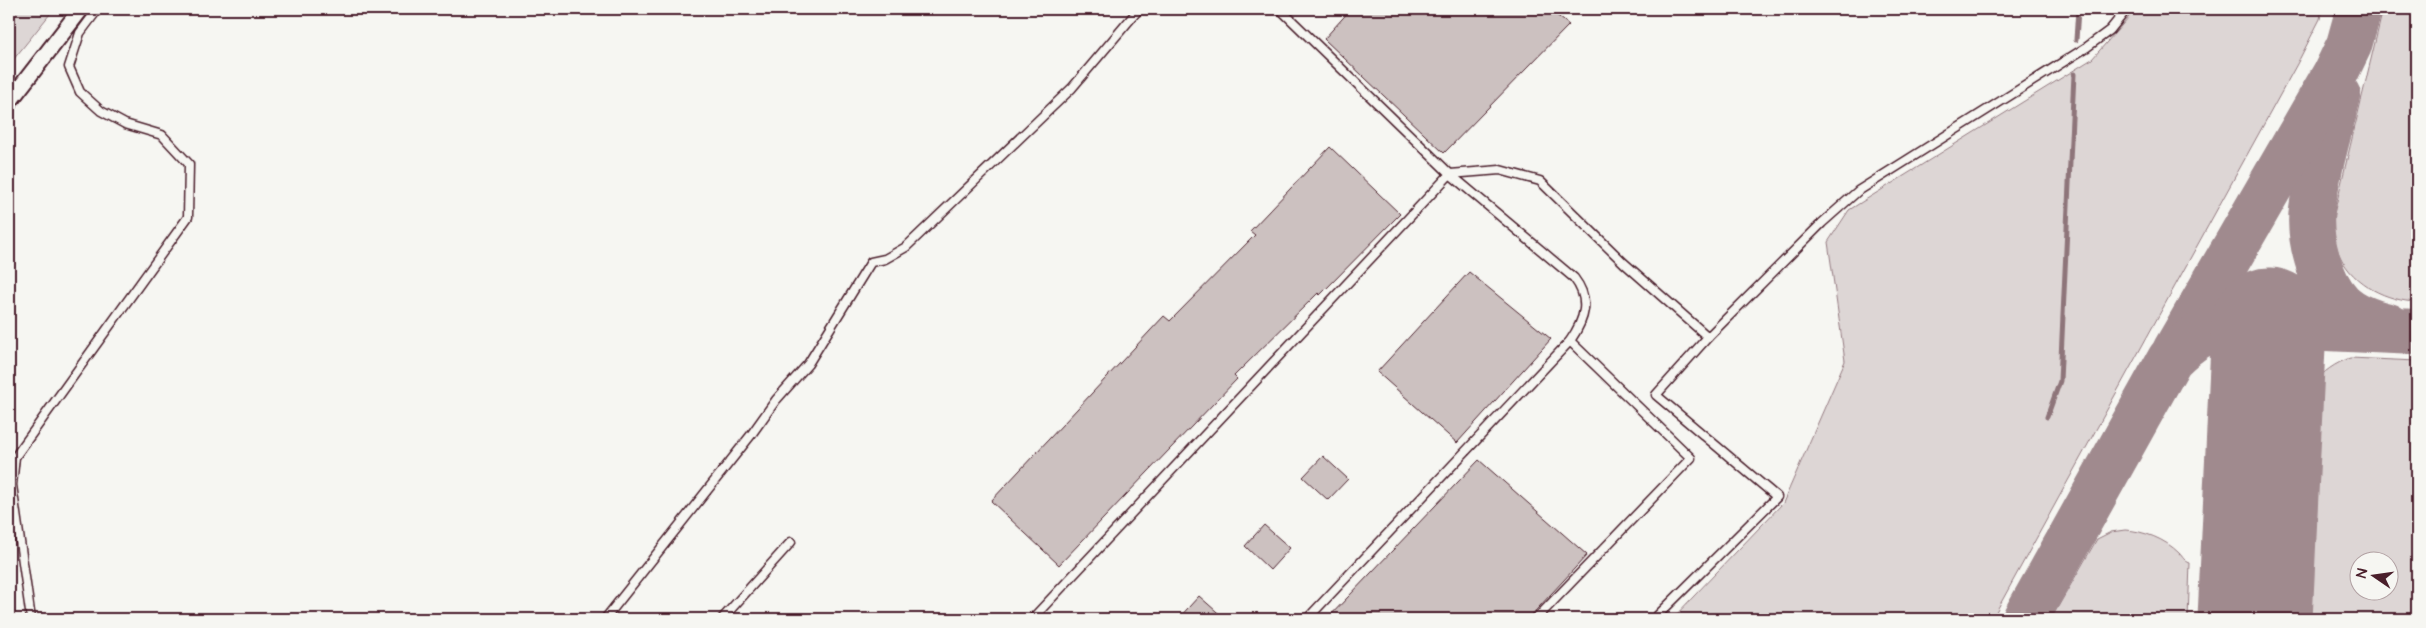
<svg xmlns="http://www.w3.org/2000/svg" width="2426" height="628" viewBox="0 0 2426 628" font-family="'Architects Daughter',sans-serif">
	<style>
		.green { fill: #ddd6d5; stroke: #947a80; fill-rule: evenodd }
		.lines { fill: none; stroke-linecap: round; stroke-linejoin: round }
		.stream { stroke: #8e747a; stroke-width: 5 }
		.taxiway { stroke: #a08a8e; stroke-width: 46 }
		.runway { stroke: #a08a8e; stroke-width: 115 }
		.building { fill: #ccc1c0; stroke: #4a1f2b }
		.lane-casing { stroke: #4a1f2b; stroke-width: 11 }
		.street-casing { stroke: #4a1f2b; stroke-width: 19 }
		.lane { stroke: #f6f6f2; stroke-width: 8 }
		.street { stroke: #f6f6f2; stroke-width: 15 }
	</style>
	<rect width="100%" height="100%" fill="#f6f6f2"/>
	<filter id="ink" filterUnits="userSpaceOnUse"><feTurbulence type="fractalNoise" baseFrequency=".02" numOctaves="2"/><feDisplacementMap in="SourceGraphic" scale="10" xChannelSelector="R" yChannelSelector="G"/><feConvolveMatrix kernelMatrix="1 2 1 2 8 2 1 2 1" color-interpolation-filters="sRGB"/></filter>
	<g filter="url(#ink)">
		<g class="green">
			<path d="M9,9H54L9,65Z"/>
			<path d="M2136,9H2322L2320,19L2297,64L1992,619H1672L1783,503L1845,361L1828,242L1849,210L2092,59Z"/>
			<path d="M2383,9H2417V302C2388,301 2353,285 2340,256C2335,246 2334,233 2332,222Z"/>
			<path d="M2350,358L2417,361V619H2288L2296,421C2305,391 2319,369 2350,358ZM2388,560V590H2358V560Z"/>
			<path d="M2125,530C2144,531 2165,539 2179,553C2183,557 2184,561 2190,563L2188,619H2051L2097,539L2111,532Z"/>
		</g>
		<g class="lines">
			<g class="stream">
				<path d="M2076,40L2078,9"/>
				<path d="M2047,417L2060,381L2074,74"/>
			</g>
			<g class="taxiway">
				<path d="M2338,96C2329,133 2317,171 2312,209C2308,238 2320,281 2340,303C2353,316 2371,322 2388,326"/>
				<path d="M2175,351L2335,74L2349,45L2359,9"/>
				<path d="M2025,619L2170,359C2189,340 2206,328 2233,324L2417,332"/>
			</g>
			<path class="runway" d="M2255,619L2269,325"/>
		</g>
		<g class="building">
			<path d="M1351,9H1549L1569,25L1444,153L1324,39Z"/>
			<path d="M1330,147L1400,214L1320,295L1318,293L1234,376L1237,379L1059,565L991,501L1164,316L1170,321L1255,235L1250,231Z"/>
			<path d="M1469,272L1551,339L1457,443L1377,372Z"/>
			<path d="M1323,456L1348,479L1328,500L1303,477Z"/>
			<path d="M1479,460L1587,555L1528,619H1327Z"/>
			<path d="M1264,525L1290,548L1270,570L1245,546Z"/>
			<path d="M1199,596L1225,619H1178Z"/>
		</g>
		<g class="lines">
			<g class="lane-casing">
				<g id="lane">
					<path d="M1280,9L1450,174L1574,278C1591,300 1585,319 1570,341L1307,619"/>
					<path d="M1708,337L1822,223L1858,191L2087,47L2110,30L2127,9"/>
					<path d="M31,619L12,485L15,457L188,217L189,164L162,135L125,124L101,111L80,92L69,67L80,33L98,9"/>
					<path d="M605,619L751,435L776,400L808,364L871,262L885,259L906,247L1072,88L1139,9"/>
					<path d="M722,619L791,542"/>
					<path d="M1032,619L1450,174L1500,170L1540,181L1624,263L1708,337L1656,395L1777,497L1654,619"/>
					<path d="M1536,619L1691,458L1570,341"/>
				</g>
			</g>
			<g class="street-casing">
				<path id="street" d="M9,102L81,9"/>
			</g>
			<use href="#lane" class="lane"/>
			<use href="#street" class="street"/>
		</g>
	</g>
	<rect width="2426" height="628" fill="none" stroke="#f6f6f2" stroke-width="30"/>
	<rect x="15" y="15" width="2396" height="598" fill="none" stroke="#4a1f2b" stroke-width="2" filter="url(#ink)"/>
	<g transform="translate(2374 576) rotate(283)"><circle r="24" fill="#f6f6f2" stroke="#b1a0a2"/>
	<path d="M0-4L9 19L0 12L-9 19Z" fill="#4a1f2b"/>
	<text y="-8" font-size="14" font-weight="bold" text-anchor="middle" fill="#4a1f2b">N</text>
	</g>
</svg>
